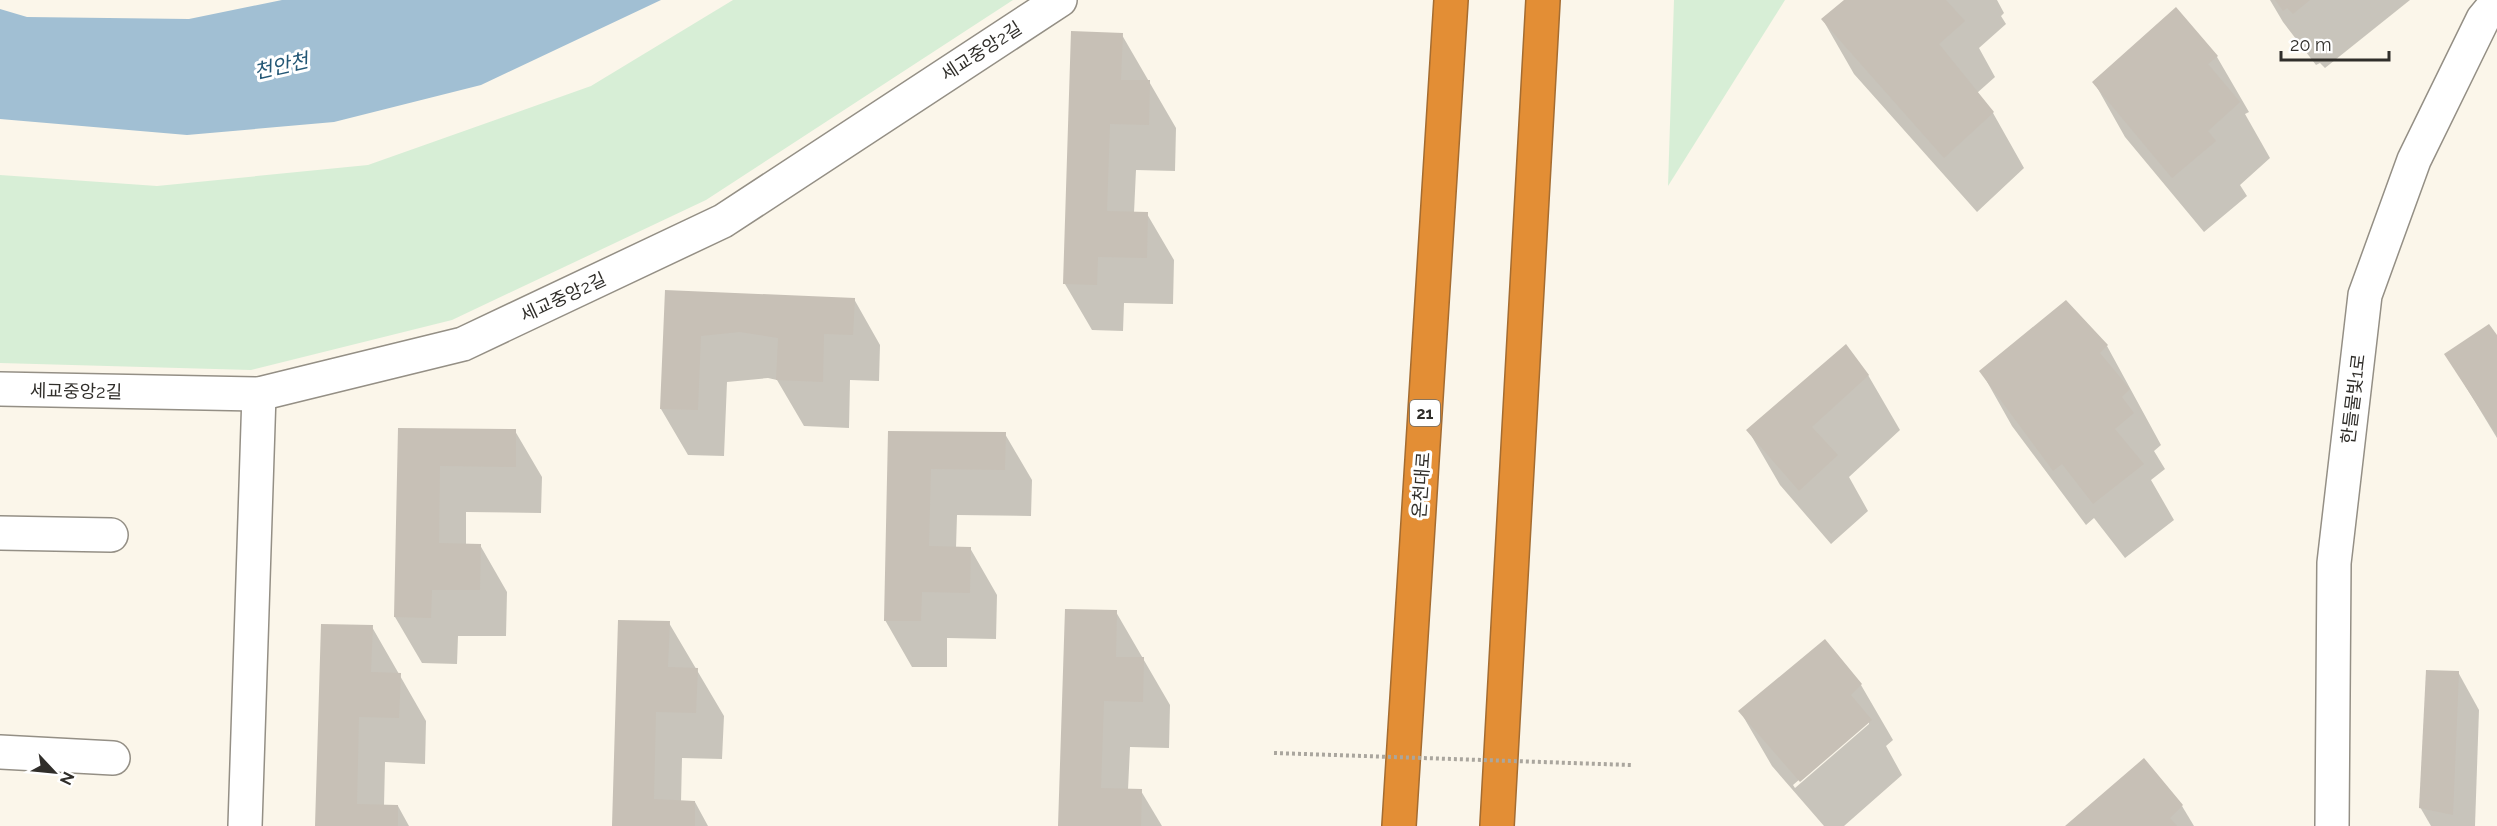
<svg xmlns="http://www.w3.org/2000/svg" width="2497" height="826" viewBox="0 0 2497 826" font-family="Raleway,'Noto Sans KR',sans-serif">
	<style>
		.green { fill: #d7eed6 }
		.water { fill: #a1bfd3 }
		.shadow { fill: #0003; fill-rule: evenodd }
		.building { fill: #c7c0b6 }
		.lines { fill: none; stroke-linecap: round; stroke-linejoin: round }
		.street-casing { stroke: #948f85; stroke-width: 36 }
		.secondary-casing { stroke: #948f85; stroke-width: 36 }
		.highway-casing { stroke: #a46c31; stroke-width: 36 }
		.street { stroke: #fff; stroke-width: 33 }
		.secondary { stroke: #fff; stroke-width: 33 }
		.highway { stroke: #e38e35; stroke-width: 33 }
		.path-bridge { stroke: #aaa69e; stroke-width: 4; stroke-dasharray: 3 3; stroke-linecap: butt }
		.labels { text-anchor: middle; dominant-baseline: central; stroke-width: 6; stroke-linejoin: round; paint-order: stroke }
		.shield { fill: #fff; stroke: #6e6d6a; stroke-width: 1.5 }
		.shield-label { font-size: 16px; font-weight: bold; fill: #302e2a }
		.street-label { font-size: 18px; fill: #302e2a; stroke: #fff }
		.water-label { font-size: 20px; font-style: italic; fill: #235775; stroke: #fff }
	</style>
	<rect width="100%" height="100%" fill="#fbf6ea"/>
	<g class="green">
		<path d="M733,0H1013L706,200L452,320L251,370L0,363V175L157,186L368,165L591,86Z"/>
		<path d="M1674,0H1785L1668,186Z"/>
	</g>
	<path class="water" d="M282,0H661L481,85L334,122L187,135L0,119V9L27,17L189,19Z"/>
	<g class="shadow">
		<path d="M1846,0H1997L2004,13L2001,16L2006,24L1979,48L1995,77L1977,93L1993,113L2024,168L1977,212L1854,74L1823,20Z"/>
		<path d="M2270,0H2410L2325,68L2320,63L2316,65L2283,22Z"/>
		<path d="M2176,9L2217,57L2249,112L2245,114L2270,158L2240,185L2247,196L2204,232L2125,137L2094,82Z"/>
		<path d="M1122,35L1176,128L1175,171L1136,170L1134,213L1147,214L1174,260L1173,304L1124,303L1123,331L1092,330L1065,284Z"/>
		<path d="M667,292L854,299L880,345L879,381L850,380L849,428L804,426L777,380L768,378L727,382L724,456L688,455L661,409Z"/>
		<path d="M2497,338V438L2446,354Z"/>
		<path d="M2107,346L2161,445L2154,451L2165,469L2151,480L2174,520L2125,558L2094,518L2086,525L2012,426L1981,371Z"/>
		<path d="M1868,375L1900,430L1849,477L1868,511L1831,544L1780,485L1748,430Z"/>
		<path d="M399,429L515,431L542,477L541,513L466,512V545H480L507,592L506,636H458L457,664L422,663L395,617Z"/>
		<path d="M889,432L1005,434L1032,480L1031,516L957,515L956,548H970L997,595L996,639L947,638V667H912L885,620Z"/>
		<path d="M1116,612L1170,705L1169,748L1130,747L1128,790L1141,791L1162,826H1060Z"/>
		<path d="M669,623L724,716L722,759L682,758L681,802H695L708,826H613Z"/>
		<path d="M372,627L426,721L425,764L385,762L384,806H398L409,826H316Z"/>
		<path d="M1824,641L1861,685L1893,740L1886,746L1902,775L1844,826H1824L1772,766L1740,711ZM1869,720V724L1795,788L1793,785Z"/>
		<path d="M2458,672L2479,710L2475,826H2431L2420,807Z"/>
		<path d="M2182,806L2194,826H2067Z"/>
	</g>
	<g class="building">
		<path d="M1844,0H1946L1965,21L1939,44L1994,112L1944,158L1821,19Z"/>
		<path d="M2275,0H2310L2293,14L2287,8L2283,11Z"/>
		<path d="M2176,7L2218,56L2208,64L2240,102L2208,131L2216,141L2172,178L2092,82Z"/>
		<path d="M1071,31L1123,33L1121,80H1150L1149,125L1110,124L1107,211L1148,212L1147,258L1098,257L1097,285L1063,284Z"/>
		<path d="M665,290L855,298L853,335L824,334L823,382L776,380L778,338L740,332L701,336L698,410L660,409Z"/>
		<path d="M2066,300L2108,345L2100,353L2130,389L2122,397L2134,413L2115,429L2144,464L2093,504L2062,464L2053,471L1979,371Z"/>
		<path d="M2489,324L2497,335V435L2444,354Z"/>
		<path d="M1846,344L1869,375L1812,427L1838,455L1799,491L1746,430Z"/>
		<path d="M398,428L516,429V467L440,466L439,543L481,544L480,590H432L431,618L394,617Z"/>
		<path d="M888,431L1006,432L1005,470L931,469L929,546L971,547L970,593L922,592L921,621H884Z"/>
		<path d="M1065,609L1117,610L1116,657H1144L1143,702L1104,701L1101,788L1142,789L1141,826H1058Z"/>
		<path d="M618,620L670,621L668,667L698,668L696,713L656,712L654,799L695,801V826H612Z"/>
		<path d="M321,624L373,625L371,672L401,673L399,718L359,717L357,804L398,805V826H315Z"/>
		<path d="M1825,639L1862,684L1851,695L1872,720L1800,782L1738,711Z"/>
		<path d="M2426,670L2459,671L2453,815L2419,808Z"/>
		<path d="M2144,758L2183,805L2170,818L2177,826H2065Z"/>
	</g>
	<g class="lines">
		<g class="street-casing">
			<g id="street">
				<path d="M0,533L111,535"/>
				<path d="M0,752L113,758"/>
				<path d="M245,826L259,394"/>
				<path d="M2332,826L2334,563L2365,295L2414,160L2483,19L2497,2"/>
			</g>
		</g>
		<g class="secondary-casing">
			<path id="secondary" d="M0,389L259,394L463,344L723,221L1060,0"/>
		</g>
		<g class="highway-casing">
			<g id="highway">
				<path d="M1399,826L1451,0"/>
				<path d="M1497,826L1543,0"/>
			</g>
		</g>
		<use href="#street" class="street"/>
		<use href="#secondary" class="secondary"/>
		<use href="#highway" class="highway"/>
		<path class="path-bridge" d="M1274,753L1631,765"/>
	</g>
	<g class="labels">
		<rect class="shield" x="1410" y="400" width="30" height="26" rx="4.5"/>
		<g class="shield-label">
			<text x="1425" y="413">21</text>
		</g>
		<g class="street-label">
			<text transform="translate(981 51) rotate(-33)">세교중앙2길</text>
			<text transform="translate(563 297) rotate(-25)">세교중앙2길</text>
			<text transform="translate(76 391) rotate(1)">세교중앙2길</text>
			<text transform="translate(2353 399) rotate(-83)">한들물빛1로</text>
			<text transform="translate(1421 485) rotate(-86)">온천대로</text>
		</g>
		<g class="water-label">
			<text transform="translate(281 66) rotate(-13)">천안천</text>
		</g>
	</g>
	<g transform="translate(54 772) rotate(116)" stroke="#ffffff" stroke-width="4.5" paint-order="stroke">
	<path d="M0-4.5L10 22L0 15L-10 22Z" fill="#302e2a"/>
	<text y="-9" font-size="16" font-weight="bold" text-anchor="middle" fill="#302e2a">N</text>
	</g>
	<path d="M2281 51v9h108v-9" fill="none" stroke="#302e2a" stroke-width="3"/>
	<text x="2290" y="51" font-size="18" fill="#302e2a" stroke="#ffffff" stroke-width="4.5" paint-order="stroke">20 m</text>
</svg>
